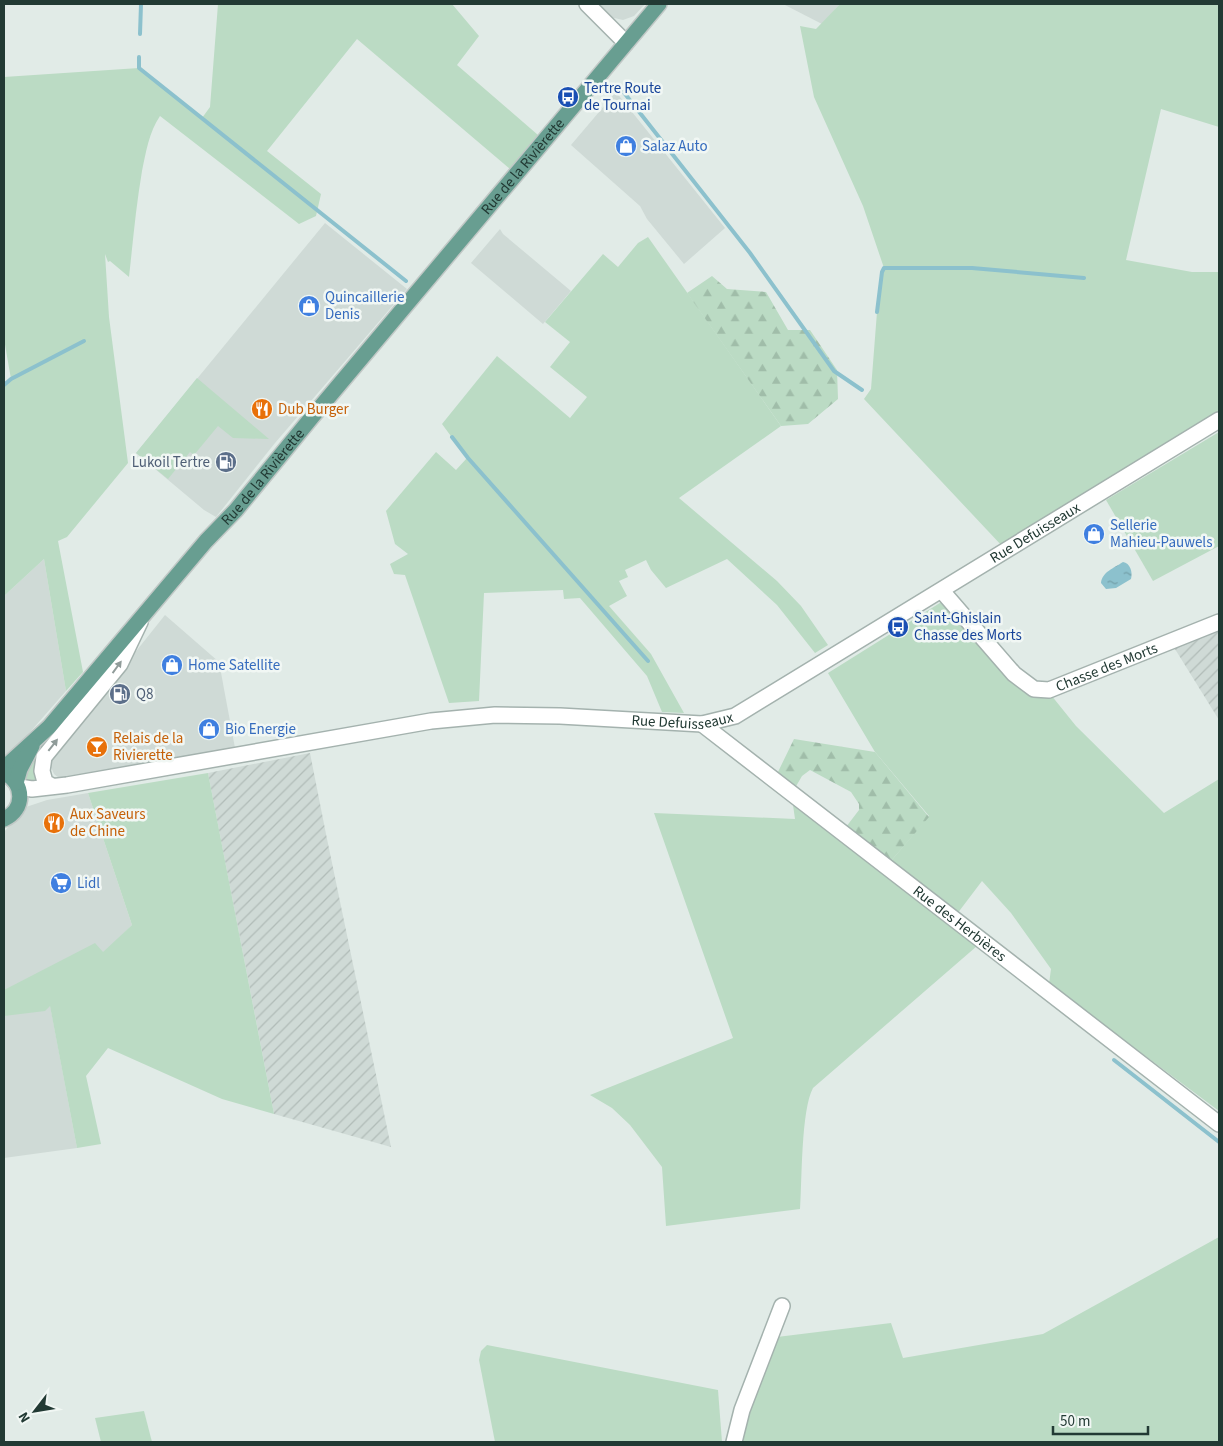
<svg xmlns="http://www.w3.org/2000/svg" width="1223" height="1446" viewBox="0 0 1223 1446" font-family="'Source Sans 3',sans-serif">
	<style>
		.built { fill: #cfdad6 }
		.industrial { fill: url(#industrial-furrows) }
		.grass { fill: #bbdbc4 }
		.forest { fill: url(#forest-firs) }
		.water { fill: url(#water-ripples) }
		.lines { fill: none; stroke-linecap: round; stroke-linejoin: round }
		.stream { stroke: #8cc1cd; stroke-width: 4 }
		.minor-casing { stroke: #a4b2ae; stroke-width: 18 }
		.major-casing { stroke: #c1c8c6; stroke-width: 18 }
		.minor { stroke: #fff; stroke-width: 15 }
		.major { stroke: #689e91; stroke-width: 15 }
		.oneway { fill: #909c9a }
		.labels { text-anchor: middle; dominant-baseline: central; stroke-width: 5; stroke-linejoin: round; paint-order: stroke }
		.transit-label { font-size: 15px; fill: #164399; stroke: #f1f7f4; text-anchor: start }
		.shop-label { font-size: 15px; fill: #366cbe; stroke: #f1f7f4; text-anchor: start }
		.street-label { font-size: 15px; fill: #223a34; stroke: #f1f7f4 }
		.food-label { font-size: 15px; fill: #c56008; stroke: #f1f7f4; text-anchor: start }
		.service-label { font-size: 15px; fill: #4e5e75; stroke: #f1f7f4; text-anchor: end }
	</style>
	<defs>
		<pattern id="industrial-furrows" width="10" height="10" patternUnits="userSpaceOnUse" patternTransform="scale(1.25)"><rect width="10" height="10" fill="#cfdad6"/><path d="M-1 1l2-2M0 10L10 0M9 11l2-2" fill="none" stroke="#b1bcb8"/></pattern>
		<pattern id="forest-firs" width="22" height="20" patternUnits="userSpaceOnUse" patternTransform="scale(1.25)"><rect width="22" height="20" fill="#bbdbc4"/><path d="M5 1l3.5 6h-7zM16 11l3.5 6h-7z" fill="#a0bda9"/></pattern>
		<pattern id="water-ripples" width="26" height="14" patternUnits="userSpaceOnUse" patternTransform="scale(1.25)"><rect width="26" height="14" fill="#8cc1cd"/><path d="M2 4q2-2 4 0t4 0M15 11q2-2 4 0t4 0" fill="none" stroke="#729ea7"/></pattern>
	</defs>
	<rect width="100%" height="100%" fill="#e1ebe7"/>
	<g class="built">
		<path d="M596,4H645L634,16L623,20L610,17Z"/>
		<path d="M783,4H840L822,24Z"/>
		<path d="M616,92L725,228L684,264L647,219L640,206L571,145Z"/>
		<path d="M325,223L407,289L275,443L216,517L204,510L136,453Z"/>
		<path d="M500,229L503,234L571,291L543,324L471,263Z"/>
		<path d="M44,559L66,691L9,756L4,759V596Z"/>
		<path d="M165,615L219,662L235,748L65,778H59L54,774L51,767L52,760L78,724Z"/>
		<path d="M88,793L132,925L50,1005L77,1148L4,1158V832L26,807L47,800Z"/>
	</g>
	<g class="industrial">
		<path d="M1219,622V720L1170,641Z"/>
		<path d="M310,753L326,834L391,1147L274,1114L208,773Z"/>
	</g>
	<g class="grass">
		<path d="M218,4H452L479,36L457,65L538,135L510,169L357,39L267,151L321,194L316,216L299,224L160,116C149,132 146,152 142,171C136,206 133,241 129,277L110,261L108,262L105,254L109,317L128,463L67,537L58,541L83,672L66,691L44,559L4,596V385L11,379L4,339V77L139,68L202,118L210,107Z"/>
		<path d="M840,4H1219V127L1161,109L1126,260L1192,272H1219V415L1003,547L864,399L871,389L877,312L884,268L863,206L814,97L800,26L816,29Z"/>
		<path d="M648,237L781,426L679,498L777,581L801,606L828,645L815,653L777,605L727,559L666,588L651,570L646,560L625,570L628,577L619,581L627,596L609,606L651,654L684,713L662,712L647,676L580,598L564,599L563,590L484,593L479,701L449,703L405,575L394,574L390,564L408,554L395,544L386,511L436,452L456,470L467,458L442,424L497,356L570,418L587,397L550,367L570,342L545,322L603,254L618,267L638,243Z"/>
		<path d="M197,378L269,439L233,438L218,426L194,455L190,452L168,479L136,453Z"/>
		<path d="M1219,432V546L1153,581L1106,500Z"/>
		<path d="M943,601L1034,695L1042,697L1051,695L1076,726L1164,813L1219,779V1111L1049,984L1051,969L1011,913L982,881L957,914L891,861L929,816L875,752L828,673Z"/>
		<path d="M48,739L51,740L37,782L26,781C25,764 38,751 48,739Z"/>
		<path d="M208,773L274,1114L222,1099L108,1048L86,1076L101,1144L77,1148L50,1006L45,1011L4,1016V990L95,943L103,952L132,925L88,793Z"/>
		<path d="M793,805L977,946L813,1088C801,1110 802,1181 800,1209L666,1226L662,1167L630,1125L612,1108L590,1095L733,1038L654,813L795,819Z"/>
		<path d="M1219,1237V1442H738L741,1429L777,1337L891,1323L903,1358L1043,1334Z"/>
		<path d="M487,1345L718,1390L722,1442H495L479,1360L481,1351Z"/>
		<path d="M144,1411L152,1442H101L95,1418Z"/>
	</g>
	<g class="forest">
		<path d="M712,276L727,289L766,292L788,330H810L837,370L838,399L808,424L781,426L687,293Z"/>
		<path d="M794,739L875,752L929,817L891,861L846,827L859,810V804L851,792L810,770L802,776L795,788L777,774Z"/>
	</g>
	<path class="water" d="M1123,562C1130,563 1133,572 1131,579L1116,588L1106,589L1101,583C1102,572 1114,568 1123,562Z"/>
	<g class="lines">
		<g class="stream">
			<path d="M140,34L141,4"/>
			<path d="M139,57V68L406,281"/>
			<path d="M618,85L750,253L834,371L862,390"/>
			<path d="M877,312L882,272L884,268H972L1084,278"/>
			<path d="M4,385L11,379L84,341"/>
			<path d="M452,437L468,458L648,661"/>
			<path d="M1114,1060L1219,1142"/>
		</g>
		<g class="minor-casing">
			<g id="minor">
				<path d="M587,4L626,43"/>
				<path id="s1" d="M942,591L1014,674L1034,689L1049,690L1219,622"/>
				<path id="s2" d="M702,724L1219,1124"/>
				<path d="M52,786L45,782L42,771L44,757L120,664L140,622"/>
				<path id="s3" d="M19,787L32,789L67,785L431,721L495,715L560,716L702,724L735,716L1219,420"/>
				<path d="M734,1442L742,1410L782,1306"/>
			</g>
		</g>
		<g class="major-casing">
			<g id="major">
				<path id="s4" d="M4,768L49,727L206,541L236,510L312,417L659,4"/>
				<path d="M4,773C25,783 25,810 4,819"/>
				<path d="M16,783L20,769L32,746"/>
			</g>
		</g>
		<use href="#minor" class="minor"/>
		<use href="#major" class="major"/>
	</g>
	<defs><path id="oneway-solid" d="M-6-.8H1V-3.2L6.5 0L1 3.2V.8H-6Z" transform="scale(1.25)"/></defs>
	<g class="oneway">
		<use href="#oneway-solid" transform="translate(117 667) rotate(-54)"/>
		<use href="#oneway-solid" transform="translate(53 745) rotate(-52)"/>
	</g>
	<defs>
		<g id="bus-disc" transform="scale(1.125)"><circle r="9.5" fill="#1a4fb4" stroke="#f1f7f4"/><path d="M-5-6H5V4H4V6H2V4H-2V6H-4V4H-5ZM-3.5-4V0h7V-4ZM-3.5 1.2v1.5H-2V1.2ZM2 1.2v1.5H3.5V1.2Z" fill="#fff"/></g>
		<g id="shop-disc" transform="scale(1.125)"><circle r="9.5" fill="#3f7fe0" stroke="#f1f7f4"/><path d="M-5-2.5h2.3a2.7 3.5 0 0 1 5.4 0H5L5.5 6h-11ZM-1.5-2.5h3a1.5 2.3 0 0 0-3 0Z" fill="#fff"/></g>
		<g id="restaurant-disc" transform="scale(1.125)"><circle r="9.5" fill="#e8710a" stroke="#f1f7f4"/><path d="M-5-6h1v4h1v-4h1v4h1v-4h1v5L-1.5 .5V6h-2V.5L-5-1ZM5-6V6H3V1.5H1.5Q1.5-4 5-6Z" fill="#fff"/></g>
		<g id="fuel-disc" transform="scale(1.125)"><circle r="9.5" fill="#5c6f8a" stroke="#f1f7f4"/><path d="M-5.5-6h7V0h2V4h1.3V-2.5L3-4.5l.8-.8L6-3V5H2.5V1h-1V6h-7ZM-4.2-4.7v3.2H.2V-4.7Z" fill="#fff"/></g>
		<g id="bar-disc" transform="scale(1.125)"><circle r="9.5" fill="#e8710a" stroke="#f1f7f4"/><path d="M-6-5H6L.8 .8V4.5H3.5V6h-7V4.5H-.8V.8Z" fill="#fff"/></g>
		<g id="supermarket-disc" transform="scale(1.125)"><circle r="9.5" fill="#3f7fe0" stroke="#f1f7f4"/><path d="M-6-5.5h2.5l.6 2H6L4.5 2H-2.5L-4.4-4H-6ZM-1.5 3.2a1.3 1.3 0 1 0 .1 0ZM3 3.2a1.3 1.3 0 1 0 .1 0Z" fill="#fff"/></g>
	</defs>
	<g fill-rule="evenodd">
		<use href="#bus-disc" x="568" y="97"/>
		<use href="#shop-disc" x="626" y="146"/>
		<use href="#shop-disc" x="309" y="306"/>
		<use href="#restaurant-disc" x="262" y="409"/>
		<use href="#fuel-disc" x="226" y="462"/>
		<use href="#shop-disc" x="1094" y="534"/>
		<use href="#bus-disc" x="898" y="627"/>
		<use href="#shop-disc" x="172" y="665"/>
		<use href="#fuel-disc" x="120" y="694"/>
		<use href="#shop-disc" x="209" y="729"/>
		<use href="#bar-disc" x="97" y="747"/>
		<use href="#restaurant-disc" x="54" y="823"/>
		<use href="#supermarket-disc" x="61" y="883"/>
	</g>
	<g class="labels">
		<g class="transit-label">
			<text x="584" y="88">Tertre Route<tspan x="584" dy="17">de Tournai</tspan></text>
			<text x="914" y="618">Saint-Ghislain<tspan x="914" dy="17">Chasse des Morts</tspan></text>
		</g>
		<g class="shop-label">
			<text x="642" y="146">Salaz Auto</text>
			<text x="325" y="297">Quincaillerie<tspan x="325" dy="17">Denis</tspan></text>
			<text x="1110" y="525">Sellerie<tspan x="1110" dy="17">Mahieu-Pauwels</tspan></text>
			<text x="188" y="665">Home Satellite</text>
			<text x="225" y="729">Bio Energie</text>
			<text x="77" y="883">Lidl</text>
		</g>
		<g class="street-label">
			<text stroke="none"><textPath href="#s4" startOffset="795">Rue de la Rivièrette</textPath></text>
			<text stroke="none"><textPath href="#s4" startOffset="390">Rue de la Rivièrette</textPath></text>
			<text stroke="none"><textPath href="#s3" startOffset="1075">Rue Defuisseaux</textPath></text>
			<text stroke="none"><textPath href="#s1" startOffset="212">Chasse des Morts</textPath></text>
			<text stroke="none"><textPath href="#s3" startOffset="670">Rue Defuisseaux</textPath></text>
			<text stroke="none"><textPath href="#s2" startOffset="326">Rue des Herbières</textPath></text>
		</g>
		<g class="food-label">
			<text x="278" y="409">Dub Burger</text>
			<text x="113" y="738">Relais de la<tspan x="113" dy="17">Rivierette</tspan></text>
			<text x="70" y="814">Aux Saveurs<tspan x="70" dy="17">de Chine</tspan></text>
		</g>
		<g class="service-label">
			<text x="210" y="462">Lukoil Tertre</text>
			<text x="136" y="694" text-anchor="start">Q8</text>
		</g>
	</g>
	<rect width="1223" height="1446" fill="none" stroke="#223a34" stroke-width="10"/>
	<g transform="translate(35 1411) rotate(239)" stroke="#f1f7f4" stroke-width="4" paint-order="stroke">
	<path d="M0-4L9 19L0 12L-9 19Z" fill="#223a34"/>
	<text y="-8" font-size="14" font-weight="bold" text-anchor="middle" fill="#223a34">N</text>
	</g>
	<path d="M1053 1426v8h95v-8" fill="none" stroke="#223a34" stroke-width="2.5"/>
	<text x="1060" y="1426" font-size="15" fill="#223a34" stroke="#f1f7f4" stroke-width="4" paint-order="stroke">50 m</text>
</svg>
